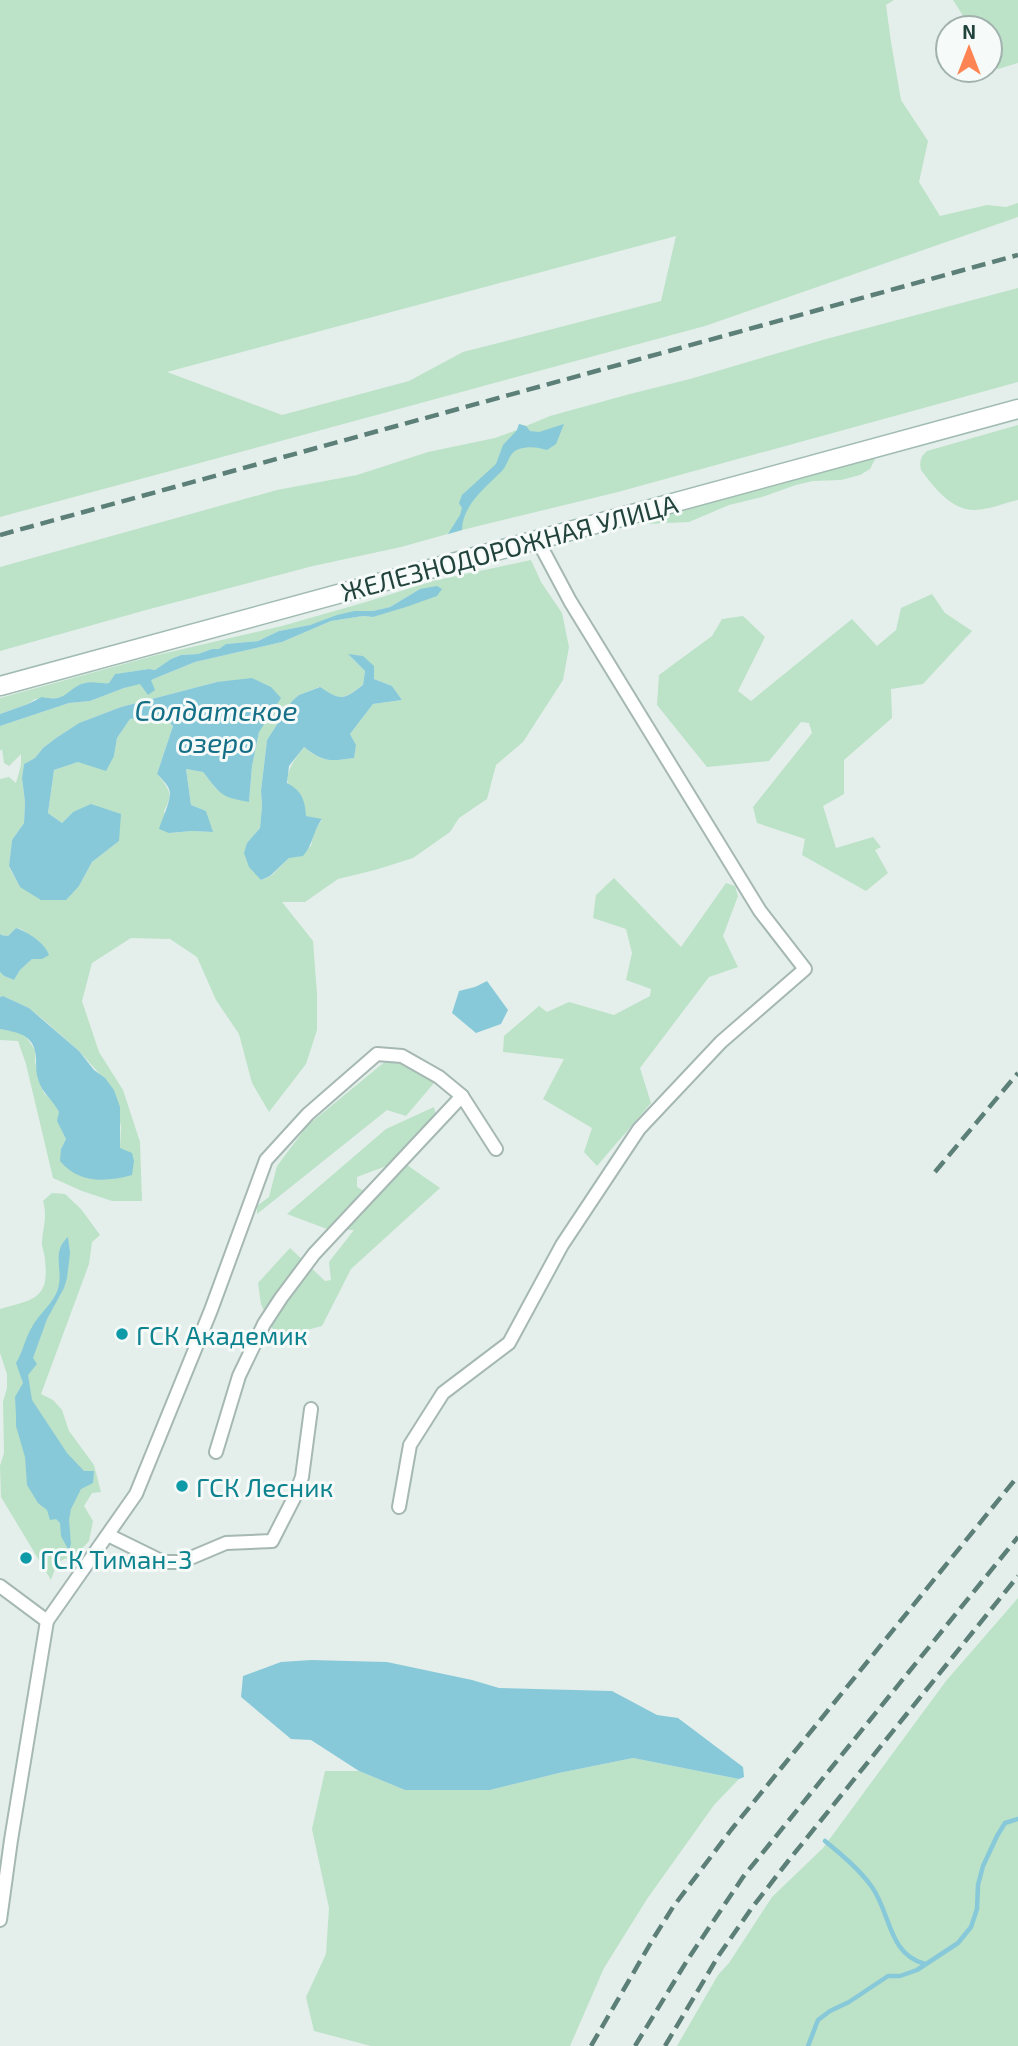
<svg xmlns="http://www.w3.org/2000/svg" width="1018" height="2046" viewBox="0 0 1018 2046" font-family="'Exo 2',sans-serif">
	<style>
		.green { fill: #bce2c8; fill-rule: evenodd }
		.water { fill: #88c9d9 }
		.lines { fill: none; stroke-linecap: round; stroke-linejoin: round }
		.stream { stroke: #88c9d9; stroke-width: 4.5 }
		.minor-casing { stroke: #a6b8b3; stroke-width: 16 }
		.secondary-casing { stroke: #a2bcb4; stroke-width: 21 }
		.minor { stroke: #fff; stroke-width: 12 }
		.secondary { stroke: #fff; stroke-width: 18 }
		.rail { stroke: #5c7f77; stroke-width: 4.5; stroke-dasharray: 14 7; stroke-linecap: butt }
		.culture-dot { fill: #0f9aa8; stroke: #f6fbf9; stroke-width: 2.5 }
		.labels { text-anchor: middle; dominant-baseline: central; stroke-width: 6; stroke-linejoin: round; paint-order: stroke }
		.street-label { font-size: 26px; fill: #21433c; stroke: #f6fbf9 }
		.culture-label { font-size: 26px; fill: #0d838f; stroke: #f6fbf9; text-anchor: start }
		.water-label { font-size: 28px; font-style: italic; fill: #146f87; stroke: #f6fbf9 }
	</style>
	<rect width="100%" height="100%" fill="#e4efeb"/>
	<g class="green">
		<path d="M0,0H894L886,5L891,42L901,100L928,141L919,182L940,216L987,205L1006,207L1018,203V217L705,326L0,517ZM676,236L661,301L463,352L409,381L282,415L167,372Z"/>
		<path d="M953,0H1018V63L998,69L990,57V28H971Z"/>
		<path d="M1018,288V382L618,492L462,530L401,547L313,566L146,610L0,651V567L277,490L357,475L428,452L495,438L517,430L519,424L526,426L550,416L630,394L690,379L826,339Z"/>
		<path d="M1018,425V500C1004,503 988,510 974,510C951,510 933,486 921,470C919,461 921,456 927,451Z"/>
		<path d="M869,457L875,459L870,469L860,475L841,480L813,481L796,485L762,497L729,505L689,522L646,524L644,516Z"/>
		<path d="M531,560L541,582L562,613L569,647L563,680L523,742L496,765L487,799L459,818L450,832L413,858L375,870L338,879L305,902H282L313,941L317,994V1030L306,1064L269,1112L252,1083L239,1034L216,1000L197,957L170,939L131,938L92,963L82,1001L99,1052L123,1090L140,1142L142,1201H112L82,1191L53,1178L26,1064L18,1041L0,1040V1029L19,1032L27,1038L35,1050V1062L44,1093L54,1103L59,1112L66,1139L61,1149L120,1148L121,1127L114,1090L79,1051L45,1021L29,1008L3,996L0,997V972L4,976L14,980L20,970L32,959H42L40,942L21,929L16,928L8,936L1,935L0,933V779L9,777L16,783L21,765V754L9,766L4,763L2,749L0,751V726L69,703L90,701L124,688L161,676L195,662L282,642L331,621L363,616L373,617L418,602L420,589L390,607L373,611H354L310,625L279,631L258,641L226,644L219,650L212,649L198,654L181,655L171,659L155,670L149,669L115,674L109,683H84L62,697L51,699H35L28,704L0,714V698L153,656L282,626L366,602L433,581ZM349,655L363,656L374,679L392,686L402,700L373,704L350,734L356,745L353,758C330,761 323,763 304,747C278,781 286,782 306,816L322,820L314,831L311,846L289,858L271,876L261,880L247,843L260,828L262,806L261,791L267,740L292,701L299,695L319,687C341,701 342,700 363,685L365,671ZM217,682L259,732L252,766L249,802L216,789L203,772L186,769L191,805L206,811L212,832L192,831L170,833L164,811C174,793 169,789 157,774L173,726L161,714L130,719L117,738L114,756L78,762L54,770L48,813L62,823L73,812L119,841L92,862L79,886L20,887L9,867L12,840L24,823L25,802L22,778L24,764L35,758L43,748L56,738L79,723L121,707Z"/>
		<path d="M932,594L945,613L972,631L923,684L891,689L892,718L844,760V794L823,806L836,848L873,837L881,847L875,850L888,873L866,891L802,855L805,839L757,823L753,807L812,733L809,723L801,722L769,761L707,767L657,705L659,675L712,636L722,619L743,616L765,637L738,691L751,701L852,619L877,646L896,630L901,608Z"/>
		<path d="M614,878L681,947L726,883L735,886L738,896L723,936L738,967L709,977L640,1068L651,1103L597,1166L584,1152L592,1128L543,1099L564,1059L503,1052L504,1036L539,1006L547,1012L569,1002L614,1015L650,996L651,989L626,980L632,953L626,929L593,918L596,895Z"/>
		<path d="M387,1060L413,1067L434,1083L406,1116L387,1110L257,1214V1206L269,1197L277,1166L308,1125Z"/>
		<path d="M434,1107L436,1116L397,1162L357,1177V1187L364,1191L407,1165L440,1188L351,1269L322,1326L277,1338L261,1304L258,1283L290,1248L325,1281L331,1280L329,1262L354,1230L327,1229L287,1214L386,1129Z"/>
		<path d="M52,1193L65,1194L81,1209L100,1235L92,1242L89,1264L41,1394L53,1400L62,1410L69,1431L94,1465L101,1492L92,1493L84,1506L93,1521L89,1541L78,1553L72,1567L66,1558L57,1563L51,1580L1,1497L0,1466L4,1453L3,1402L7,1388V1374L0,1353V1309C31,1300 50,1300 45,1261C45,1256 43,1250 42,1245C42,1229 48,1218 43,1201Z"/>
		<path d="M1018,1598V2046H677L718,1975L729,1963L772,1897L823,1848L946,1681Z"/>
		<path d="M633,1758L739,1779L714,1805L647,1899L604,1968L570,2046H371L314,2031L306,1997L326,1954L329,1908L312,1829L325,1771H359L405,1790H490L559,1773Z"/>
	</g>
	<g class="water">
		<path d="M519,424L526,426L530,431L539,432L564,424L556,444L547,450C538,447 528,446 519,449C508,453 509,463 502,471C487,486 462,505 462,530L448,534L460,515L462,508L459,503L462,495L496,464L503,445L517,430Z"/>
		<path d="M437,586L442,589L437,596L406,607L373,617L363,616L331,621L282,642L195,662L151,680L155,690L148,695L140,684L124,688L90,701L69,703L0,726V714L28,704L42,697C68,703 66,688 85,683C92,681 101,684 109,683L115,674L149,669L155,670L171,659L181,655L198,654L212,649H219L226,644L258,641L279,631L310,625L337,615L354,611H373L390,607L420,589Z"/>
		<path d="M348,654L363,656L374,666V679L392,686L402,700L373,704L350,734L356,745L354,758C330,761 324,763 304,747L289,766L287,783C302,791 305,800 306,816L322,819C312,833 314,843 303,856L289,858L270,876L261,880L249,867L244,853L247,843L260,828L262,806L261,791L267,740L292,701L299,695L320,687C341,701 343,700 363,685L365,671Z"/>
		<path d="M252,678L271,687L281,698L259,732L252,766L249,802C221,797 221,795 203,772L186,769L191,805L206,811L213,832L192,831L169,833L159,829C162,818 173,798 169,789C167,784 161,778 157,774L173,726L161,714L130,719L117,738L114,756L106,771L78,762L54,770L48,813L62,823L73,812L91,804L121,814L119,841L92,862L79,886L66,900H41L20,887L9,866L12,840L24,823L25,802L22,778L24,764L35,758L43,748L56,738L79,723L121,707L217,682Z"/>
		<path d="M16,928C28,932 45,943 49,955L42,959H32L20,970L14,980L4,976L0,972V933L1,935L8,936Z"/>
		<path d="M487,981L508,1010L501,1024L476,1033L452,1013L459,991L475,987Z"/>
		<path d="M3,996L29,1008L79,1051L94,1070L105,1078L114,1090L120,1107V1148L132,1153L134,1161L132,1175C106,1182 79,1184 60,1161L61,1149L66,1139L57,1121L59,1112C53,1100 42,1093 38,1079C35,1070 37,1060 35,1051C31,1033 14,1032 0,1029V997Z"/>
		<path d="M68,1237L70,1253L67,1278L64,1288L47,1319L33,1358L37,1364L28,1375L32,1400L67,1453L84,1471H94L93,1483L81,1489L71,1509L69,1520L71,1544L69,1551L61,1536L60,1523L56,1519L50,1520L47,1510L38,1503L27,1485L25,1457L16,1426V1415L15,1397L23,1383L16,1363C23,1352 25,1338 32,1327C40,1312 57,1301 59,1284C62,1267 52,1251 68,1237Z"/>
		<path d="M311,1660L387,1662L472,1680L499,1688L612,1691L657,1715L678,1718L743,1767L744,1777L739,1779L633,1758L559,1773L490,1790H405L359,1771L311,1740L291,1739L241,1697L243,1676L281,1662Z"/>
	</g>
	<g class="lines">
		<g class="stream">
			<path d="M825,1841C842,1855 859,1869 872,1887C891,1914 888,1954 925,1964"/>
			<path d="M808,2046L818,2020L830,2011L849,2002L888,1976H900L917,1970L958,1943L971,1927L977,1909L978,1885L983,1866L997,1836L1005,1823L1018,1819"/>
		</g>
		<g class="minor-casing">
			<g id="minor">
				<path d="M216,1452L239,1376L264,1324L281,1298L314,1254L462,1096"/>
				<path d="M399,1507L410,1445L443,1393L509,1343L562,1245L639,1129L721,1042L805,969L760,911L570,601L537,539"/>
				<path d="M108,1535L163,1562H181L226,1543L272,1541L294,1498L302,1477L311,1409"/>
				<path d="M0,1586L47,1621"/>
				<path d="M0,1920L11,1840L47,1621L136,1494L211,1310L266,1160L308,1114L377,1054L402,1056L439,1077L462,1096L496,1149"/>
			</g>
		</g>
		<g class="secondary-casing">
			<path id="secondary" d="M0,686L1018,409"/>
		</g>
		<use href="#minor" class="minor"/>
		<use href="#secondary" class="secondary"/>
		<g class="rail">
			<path d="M0,535L1018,255"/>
			<path d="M935,1172L1018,1073"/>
			<path d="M591,2046L653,1939L673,1907L731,1830L1018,1476"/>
			<path d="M635,2046L688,1959L743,1877L1018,1537"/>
			<path d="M665,2046L719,1955L751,1909L789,1860L1018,1576"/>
		</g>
	</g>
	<g class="culture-dot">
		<circle cx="122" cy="1334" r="7"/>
		<circle cx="182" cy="1486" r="7"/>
		<circle cx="26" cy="1558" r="7"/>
	</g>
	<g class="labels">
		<g class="street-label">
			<text transform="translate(509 547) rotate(-15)">ЖЕЛЕЗНОДОРОЖНАЯ УЛИЦА</text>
		</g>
		<g class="culture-label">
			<text x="136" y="1334">ГСК Академик</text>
			<text x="196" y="1486">ГСК Лесник</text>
			<text x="40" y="1558">ГСК Тиман-3</text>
		</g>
		<g class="water-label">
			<text x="216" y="710">Солдатское<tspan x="216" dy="32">озеро</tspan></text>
		</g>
	</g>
	<g transform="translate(969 49)"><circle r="33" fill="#f6fbf9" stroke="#a1b1ad" stroke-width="2"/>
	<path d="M0-5L12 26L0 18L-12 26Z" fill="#ff8453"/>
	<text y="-10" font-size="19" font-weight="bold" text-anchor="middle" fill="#21433c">N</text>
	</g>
</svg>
